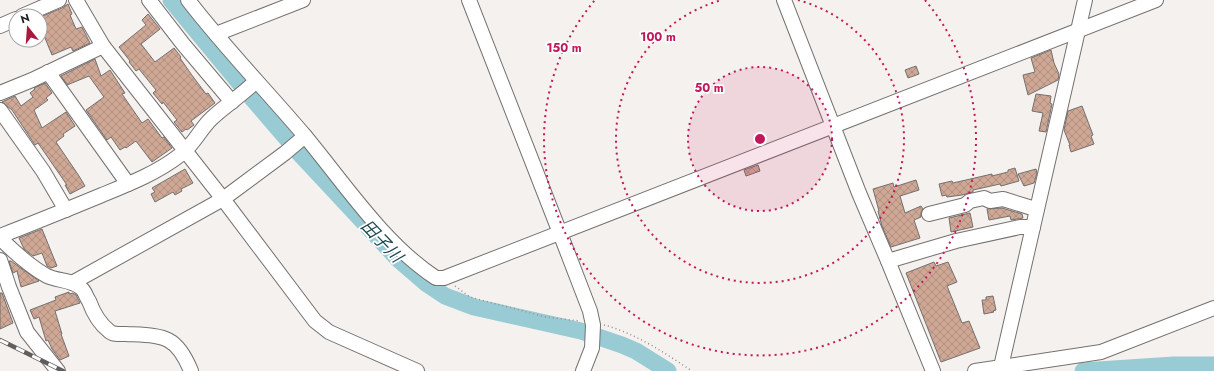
<svg xmlns="http://www.w3.org/2000/svg" width="1214" height="371" viewBox="0 0 1214 371" font-family="Jost,'Noto Sans JP',sans-serif">
	<style>
		.lines { fill: none; stroke-linecap: round; stroke-linejoin: round }
		.river { stroke: #98cbd3; stroke-width: 17 }
		.building { fill: url(#building-cross-hatch); stroke: #73706e }
		.minor-casing { stroke: #74716f; stroke-width: 16 }
		.path { stroke: #918e8d; stroke-width: 1.5; stroke-dasharray: 1 3; stroke-linecap: butt }
		.minor { stroke: #fff; stroke-width: 14 }
		.rail-casing { stroke: #615f5e; stroke-width: 4.5 }
		.rail { stroke: #fff; stroke-width: 3; stroke-dasharray: 9; stroke-linecap: butt }
		.ring { fill: none; stroke: #c2185b; stroke-width: 2; stroke-dasharray: 2 4 }
		.labels { text-anchor: middle; dominant-baseline: central; stroke-width: 3.5; stroke-linejoin: round; paint-order: stroke }
		.water-label { font-size: 17px; font-style: italic; fill: #1c4950; stroke: #fff }
		.centre { fill: #c2185b; stroke: #fff; stroke-width: 2 }
		.ring-label { font-size: 12px; text-anchor: middle; font-weight: bold; fill: #c2185b; stroke: #fff; stroke-width: 3.5; stroke-linejoin: round; paint-order: stroke }
	</style>
	<defs>
		<pattern id="building-cross-hatch" width="8" height="8" patternUnits="userSpaceOnUse"><rect width="8" height="8" fill="#cfa795"/><path d="M0 0l8 8M0 8l8-8" fill="none" stroke="#b18f80"/></pattern>
	</defs>
	<rect width="100%" height="100%" fill="#f5f1ef"/>
	<g class="lines">
		<g class="river">
			<path d="M171,0L252,98L300,154L398,259L427,284L445,296L474,307L581,331L622,345L636,351L668,371"/>
			<path d="M1083,371L1174,365H1214"/>
		</g>
	</g>
	<g class="building">
		<path d="M68,4L72,14L70,15L76,29L82,27L90,43L73,51L71,47L52,55L40,26V17L62,8Z"/>
		<path d="M148,14L160,29L141,44L155,62L174,48L181,57L180,58L191,74L206,94L208,93L215,103L191,121L194,125L187,130L186,129L182,132L174,122L177,120L163,102L162,104L153,93L156,90L139,69L136,71L129,62L130,61L119,47L146,25L142,20Z"/>
		<path d="M1051,50L1054,63L1059,74L1058,80L1028,95L1023,75L1035,72L1031,58Z"/>
		<path d="M95,59L101,76L110,70L125,93L122,94L142,123L148,119L162,138L164,137L172,148L152,162L136,141L126,148L125,147L120,150L111,137L107,140L86,110L104,97L89,76L67,85L61,76Z"/>
		<path d="M916,66L919,74L908,78L905,70Z"/>
		<path d="M45,83L52,93L46,98L48,100L34,110L42,128L66,112L75,126L63,134L64,136L56,142L79,176L85,186L70,194L65,185H67L38,143L35,145L12,110L2,102L15,96L21,106L33,97L30,93L35,89L34,88Z"/>
		<path d="M1036,94L1051,96L1050,103L1052,104L1046,132L1039,131L1043,113L1032,111Z"/>
		<path d="M1082,106L1093,135L1091,136L1094,144L1071,152L1069,145H1070L1064,130L1068,111Z"/>
		<path d="M758,165L760,171L746,176L744,170Z"/>
		<path d="M1015,168L1019,181L1001,186L1000,184L973,190V192L962,195L947,197L946,195L942,196L939,184L952,181L953,183L992,174V176L1008,172V170Z"/>
		<path d="M185,169L193,183L181,189L182,191L175,195L173,192L155,202L151,194L155,192L152,188Z"/>
		<path d="M1036,169L1037,173L1034,183L1024,186L1018,174Z"/>
		<path d="M916,180L919,190L900,196L905,213L921,206L923,209L921,212V217L914,220L920,238L891,247L882,226L878,211H879L873,189L893,183L894,187Z"/>
		<path d="M1002,208L1022,214L1023,218L1011,220L1010,216L989,220L987,209Z"/>
		<path d="M970,213L973,227L951,232L949,218Z"/>
		<path d="M42,229L57,266L51,268L47,266L42,253L33,256L24,249L19,238Z"/>
		<path d="M9,261H11L39,281L21,287L17,271L13,273Z"/>
		<path d="M934,262L936,266L948,262L957,282L947,286L962,323L969,321L980,348L941,362L906,273Z"/>
		<path d="M69,292V294L73,293L76,295L80,303L55,311L62,334H61L69,356L60,360L52,349L48,340L46,341L39,317L34,319L30,310L56,300L55,297Z"/>
		<path d="M0,293H2L13,323L0,329Z"/>
		<path d="M993,296L996,310L993,311L994,312L984,314L982,300H986V297Z"/>
	</g>
	<g class="lines">
		<g class="minor-casing">
			<g id="minor">
				<path d="M76,0L103,46L223,199L315,321L329,332L417,371"/>
				<path d="M149,0L183,44L232,102"/>
				<path d="M188,0C224,47 266,90 305,136C344,183 384,244 436,278H444L1156,0"/>
				<path d="M469,0L560,233L590,311L593,325L592,348L583,371"/>
				<path d="M784,0L859,193L888,261L933,371"/>
				<path d="M22,16L59,0"/>
				<path d="M0,26L16,19"/>
				<path d="M216,34L303,0"/>
				<path d="M48,72L128,184"/>
				<path d="M0,93L32,80L103,46"/>
				<path d="M0,110L43,171L66,210"/>
				<path d="M929,214L965,205L970,201L984,198L990,201L1003,199L1032,208L1037,209"/>
				<path d="M0,236C34,223 68,209 102,195C129,184 157,173 180,155C194,145 200,129 212,118C226,105 242,95 256,81"/>
				<path d="M0,238C15,253 29,266 47,276C58,281 73,280 81,288C85,291 86,297 89,301C93,312 100,324 109,331C113,335 121,334 126,334C163,336 176,334 191,371"/>
				<path d="M0,260L9,287L27,332L58,371"/>
				<path d="M888,261L956,241L1020,227H1033"/>
				<path d="M72,283L223,199L285,153L305,136"/>
				<path d="M975,371L1101,352L1214,308"/>
				<path d="M1000,371L1085,0"/>
			</g>
		</g>
		<g class="path">
			<path d="M455,286L470,297L546,317L580,321"/>
			<path d="M604,325C635,333 665,353 692,371"/>
		</g>
		<use href="#minor" class="minor"/>
		<g class="rail-casing">
			<path id="rail" d="M0,340L63,371"/>
		</g>
		<use href="#rail" class="rail"/>
	</g>
	<circle cx="760" cy="139" r="72" fill="#c2185b" fill-opacity=".12"/>
	<g class="ring">
		<circle cx="760" cy="139" r="72"/>
		<path d="M798 0A144 144 0 1 1 722 0"/>
		<path d="M925 0A216 216 0 1 1 595 0"/>
	</g>
	<g class="labels">
		<g class="water-label">
			<text transform="translate(382 241) rotate(46)">田子川</text>
		</g>
	</g>
	<circle cx="760" cy="139" r="6" class="centre"/>
	<g class="ring-label">
		<text x="658" y="41">100 m</text>
		<text x="564" y="52">150 m</text>
		<text x="709" y="92">50 m</text>
	</g>
	<g transform="translate(28 28) rotate(343)"><circle r="19" fill="#ffffff" stroke="#a5a5a5"/>
	<path d="M0-3L7 15L0 10L-7 15Z" fill="#ac183d"/>
	<text y="-6" font-size="11" font-weight="bold" text-anchor="middle" fill="#1f1e1d">N</text>
	</g>
</svg>
